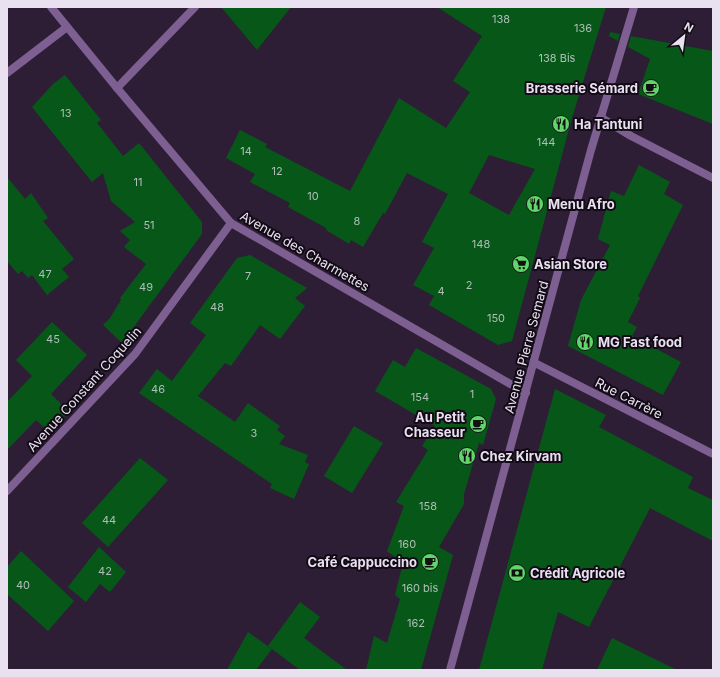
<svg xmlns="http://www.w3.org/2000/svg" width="720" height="677" viewBox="0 0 720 677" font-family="Inter,sans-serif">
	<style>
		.building { fill: #075818; fill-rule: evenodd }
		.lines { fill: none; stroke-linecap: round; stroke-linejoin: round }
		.minor { stroke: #7d6091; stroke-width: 8 }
		.labels { text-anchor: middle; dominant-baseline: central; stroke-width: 4; stroke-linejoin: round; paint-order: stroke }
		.number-label { font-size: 11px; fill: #b0beba }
		.poi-label { font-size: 13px; font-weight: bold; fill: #e9e0f0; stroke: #120b16; text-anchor: start }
		.street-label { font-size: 13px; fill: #e9e0f0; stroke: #120b16 }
	</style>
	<rect width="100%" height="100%" fill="#2d1e36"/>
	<g class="building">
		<path d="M221,7H291L257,50Z"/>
		<path d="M437,7H606L572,118L512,341L498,345L429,305L434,296L413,285L434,248L422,242L448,194L407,173L385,214L383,213L363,247L351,240L349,244L326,230V228L288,207L290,203L250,182L255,174L226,158L240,130L267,144L265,147L350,191L399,98L446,128L470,92L453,81L482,36ZM489,155L535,169L509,215L469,193Z"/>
		<path d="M610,32L620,34L618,41L609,36Z"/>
		<path d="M631,36L713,51V124L638,94L650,59L628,47Z"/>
		<path d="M65,75L101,120L97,123L123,156L139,143L202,222V234L122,343L103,325L110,318L121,300L120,298L146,264L124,247L130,240L120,231L135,222L111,201L103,173L92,182L32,107L53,84Z"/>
		<path d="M639,165L670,182L664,194L683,205L638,296L640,298L628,322L637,327L632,336L681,362L663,395L568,346L581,300L610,245L598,239L611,191L624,196Z"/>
		<path d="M7,177L25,199L31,193L48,218L43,221L74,259L62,269L69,277L47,295L32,275L28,278L22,271L18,274L7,261Z"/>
		<path d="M250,255L307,288L295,298L305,306L280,339L260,325L231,366L225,363L198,396L235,422L248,403L280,426L277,430L285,436L279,444L308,455L305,462L309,464L294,499L270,488L272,484L139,393L157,369L172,381L206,335L190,323L237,258Z"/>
		<path d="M52,322L87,355L51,394L69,412L49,432L36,420L7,450V402L32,376L16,360Z"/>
		<path d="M416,348L491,389L496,399L483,445L479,443L464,494V504L439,547L453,555L421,670H366L374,636L387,643L400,599L395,595L403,563L387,551L404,506L396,502L428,450L422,446L435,426L375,391L393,360L405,367Z"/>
		<path d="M555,389L606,415L599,427L693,477L688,488L713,500V541L650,508L589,627L558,612L542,670H479Z"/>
		<path d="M354,426L383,443L352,493L324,476Z"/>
		<path d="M140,458L168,480L108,547L82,523Z"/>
		<path d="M99,547L126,572L110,592L100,584L86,602L68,587Z"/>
		<path d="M21,551L74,601L48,631L7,594V567Z"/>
		<path d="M300,602L320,617L304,638L347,670H300L268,646Z"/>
		<path d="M248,632L272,649L256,670H227Z"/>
		<path d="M612,638L677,670H597Z"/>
	</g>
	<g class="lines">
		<g class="minor">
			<path d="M51,7L117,88L231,223L526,393"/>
			<path d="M7,73L67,27"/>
			<path d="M117,88L195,7"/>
			<path d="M600,117L631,136L713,178"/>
			<path d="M535,363L713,454"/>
			<path d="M7,491L135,354L231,223"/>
			<path d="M450,670L591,150L634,7"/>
		</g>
	</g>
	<defs>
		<g id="cafe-disc" transform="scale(0.9)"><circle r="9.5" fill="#60d56a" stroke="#120b16"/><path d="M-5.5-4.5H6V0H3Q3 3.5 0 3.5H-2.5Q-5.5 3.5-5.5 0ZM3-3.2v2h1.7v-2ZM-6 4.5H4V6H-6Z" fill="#111"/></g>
		<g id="restaurant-disc" transform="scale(0.9)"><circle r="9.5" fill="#60d56a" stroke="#120b16"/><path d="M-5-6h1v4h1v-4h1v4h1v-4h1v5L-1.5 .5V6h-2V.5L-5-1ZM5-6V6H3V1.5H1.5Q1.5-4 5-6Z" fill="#111"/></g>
		<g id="supermarket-disc" transform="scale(0.9)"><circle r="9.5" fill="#60d56a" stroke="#120b16"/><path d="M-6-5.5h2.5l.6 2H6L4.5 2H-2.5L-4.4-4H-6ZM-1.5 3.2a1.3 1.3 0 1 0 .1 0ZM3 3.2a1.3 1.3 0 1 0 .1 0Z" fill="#111"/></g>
		<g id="bank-disc" transform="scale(0.9)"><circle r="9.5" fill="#60d56a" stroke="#120b16"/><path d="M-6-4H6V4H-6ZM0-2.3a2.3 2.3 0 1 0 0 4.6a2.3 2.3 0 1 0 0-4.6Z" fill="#111"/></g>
	</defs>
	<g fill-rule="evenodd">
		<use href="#cafe-disc" x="651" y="88"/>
		<use href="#restaurant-disc" x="561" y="124"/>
		<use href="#restaurant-disc" x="535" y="204"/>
		<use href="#supermarket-disc" x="521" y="264"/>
		<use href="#restaurant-disc" x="585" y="342"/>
		<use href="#cafe-disc" x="478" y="424"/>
		<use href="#restaurant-disc" x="467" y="456"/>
		<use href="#cafe-disc" x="430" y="562"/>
		<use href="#bank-disc" x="517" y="573"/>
	</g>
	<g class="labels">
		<g class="number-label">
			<text x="501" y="19">138</text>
			<text x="583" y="28">136</text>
			<text x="557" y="58">138 Bis</text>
			<text x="66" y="113">13</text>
			<text x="546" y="142">144</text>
			<text x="246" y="151">14</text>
			<text x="277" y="171">12</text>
			<text x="138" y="182">11</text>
			<text x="313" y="196">10</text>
			<text x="357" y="221">8</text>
			<text x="149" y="225">51</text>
			<text x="481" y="244">148</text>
			<text x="45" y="274">47</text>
			<text x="248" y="276">7</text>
			<text x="469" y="285">2</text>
			<text x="146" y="287">49</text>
			<text x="441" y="291">4</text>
			<text x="217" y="307">48</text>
			<text x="496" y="318">150</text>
			<text x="53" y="339">45</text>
			<text x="158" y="389">46</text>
			<text x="472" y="394">1</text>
			<text x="420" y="397">154</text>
			<text x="254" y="433">3</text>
			<text x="428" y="506">158</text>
			<text x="109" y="520">44</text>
			<text x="407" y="544">160</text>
			<text x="105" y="571">42</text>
			<text x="23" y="585">40</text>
			<text x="420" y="588">160 bis</text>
			<text x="416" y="623">162</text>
		</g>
		<g class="poi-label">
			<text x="638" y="88" text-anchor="end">Brasserie Sémard</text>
			<text x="574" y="124">Ha Tantuni</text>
			<text x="548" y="204">Menu Afro</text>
			<text x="534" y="264">Asian Store</text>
			<text x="598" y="342">MG Fast food</text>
			<text x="465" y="417" text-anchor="end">Au Petit<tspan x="465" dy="15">Chasseur</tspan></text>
			<text x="480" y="456">Chez Kirvam</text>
			<text x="417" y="562" text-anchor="end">Café Cappuccino</text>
			<text x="530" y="573">Crédit Agricole</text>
		</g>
		<g class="street-label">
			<text transform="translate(305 251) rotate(30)">Avenue des Charmettes</text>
			<text transform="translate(526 347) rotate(-75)">Avenue Pierre Semard</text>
			<text transform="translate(84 389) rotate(-48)">Avenue Constant Coquelin</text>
			<text transform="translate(629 398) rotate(27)">Rue Carrère</text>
		</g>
	</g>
	<rect width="720" height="677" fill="none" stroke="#e9e0f0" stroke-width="16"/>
	<g transform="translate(684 36) rotate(29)" stroke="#120b16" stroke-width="3" paint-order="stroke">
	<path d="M0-3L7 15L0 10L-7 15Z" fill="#e9e0f0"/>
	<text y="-6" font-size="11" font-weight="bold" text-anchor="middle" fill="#e9e0f0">N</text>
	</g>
</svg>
